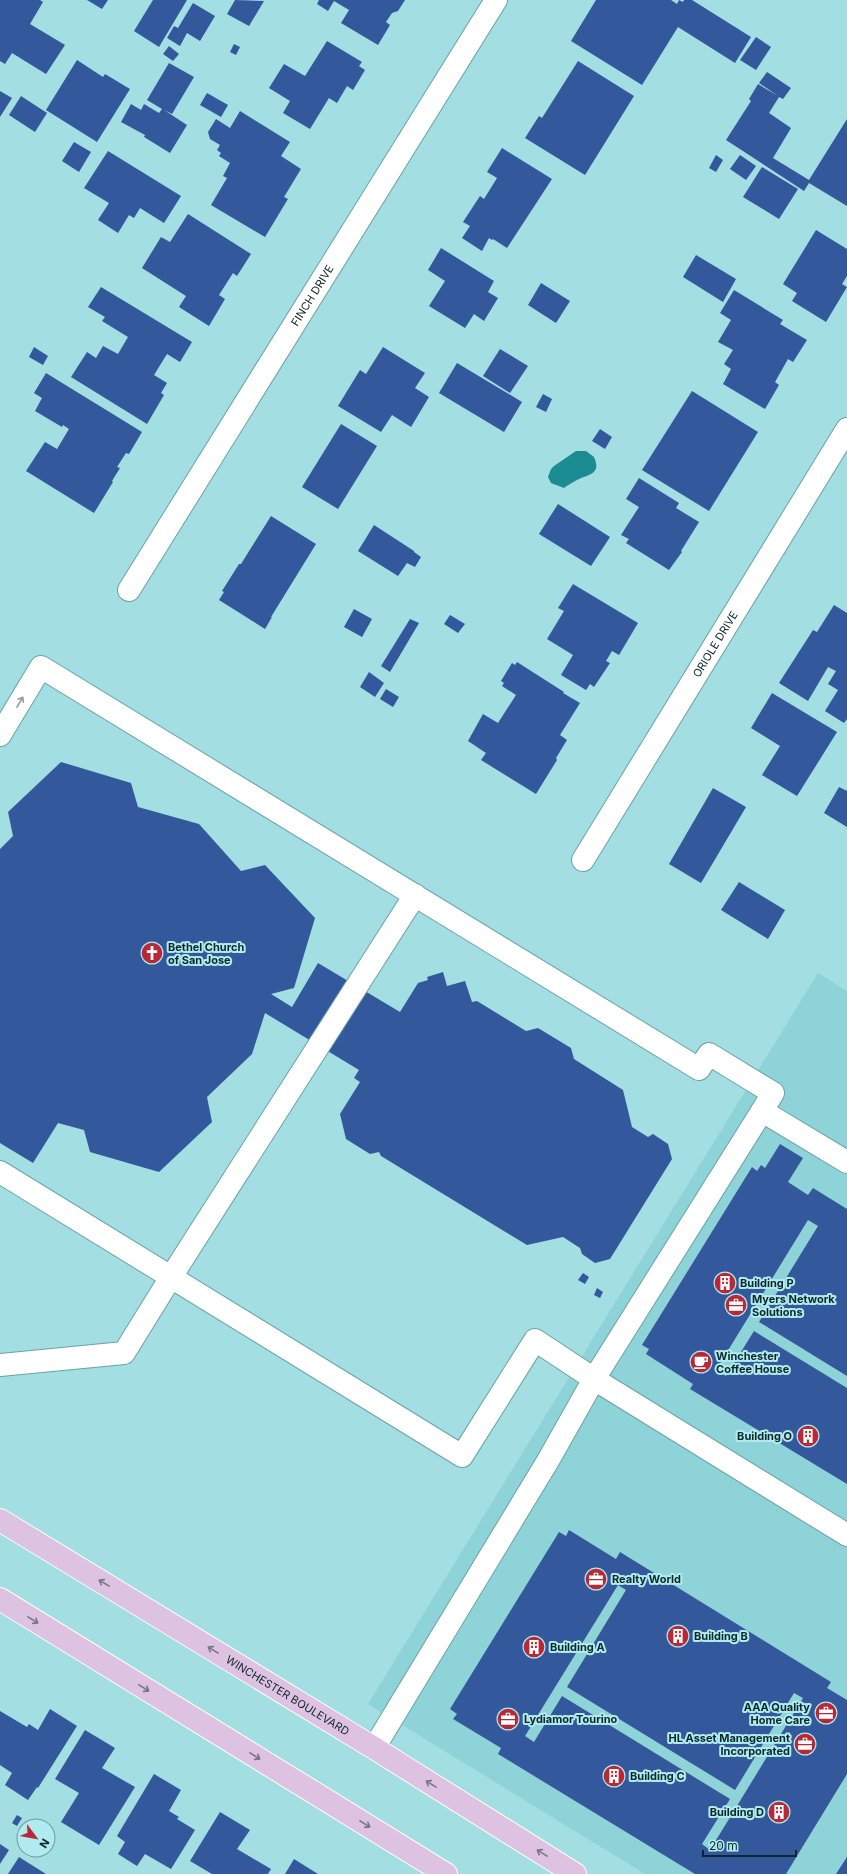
<svg xmlns="http://www.w3.org/2000/svg" width="847" height="1874" viewBox="0 0 847 1874" font-family="Inter,sans-serif">
	<style>
		.built { fill: #8dd3d8 }
		.water { fill: #1c8c93 }
		.building { fill: #33589b; fill-rule: evenodd }
		.lines { fill: none; stroke-linecap: round; stroke-linejoin: round }
		.minor-casing { stroke: #69a3a7; stroke-width: 24 }
		.major-casing { stroke: #fff; stroke-width: 24 }
		.minor { stroke: #fff; stroke-width: 22 }
		.major { stroke: #ddc2e2; stroke-width: 22 }
		.oneway { stroke: #939e9f }
		.oneway2 { stroke: #767486 }
		.labels { text-anchor: middle; dominant-baseline: central; stroke-width: 4; stroke-linejoin: round; paint-order: stroke }
		.street-label { font-size: 11px; fill: #0f2729; stroke: #afebf0 }
		.poi-label { font-size: 11px; font-weight: bold; fill: #0f2729; stroke: #afebf0; text-anchor: start }
	</style>
	<rect width="100%" height="100%" fill="#a2dee2"/>
	<path class="built" d="M818,973L847,991V1874H645L368,1704Z"/>
	<path class="water" d="M576,451H586L594,457C602,475 588,474 577,480C573,482 568,485 564,488L551,483L548,477L551,469L554,466Z"/>
	<g class="building">
		<path d="M0,0H40L43,2L30,24L65,45L46,74L12,53L5,64L0,61Z"/>
		<path d="M87,0H108L102,9Z"/>
		<path d="M153,0H187L159,47L134,31Z"/>
		<path d="M235,0L264,1L249,26L227,14Z"/>
		<path d="M319,0H405L398,11L392,13L386,22L390,25L378,45L341,23L349,10L334,1L328,11L317,4Z"/>
		<path d="M596,0H671L677,4L679,0L683,2L684,0H692L751,37L735,63L678,27L642,85L571,41Z"/>
		<path d="M193,3L215,16L200,41L187,33L180,46L167,38L174,26L178,28Z"/>
		<path d="M756,37L771,47L756,70L740,60Z"/>
		<path d="M327,41L362,62L359,66L365,70L353,90L347,86L337,103L329,98L310,129L283,113L290,101L269,88L284,64L305,76Z"/>
		<path d="M234,44L240,47L236,55L230,52Z"/>
		<path d="M169,46L179,54L173,61L163,54Z"/>
		<path d="M77,60L103,77L105,74L130,89L97,142L46,110Z"/>
		<path d="M578,61L634,96L585,175L525,138L539,116L542,118Z"/>
		<path d="M169,63L194,77L172,114L164,110L187,125L170,153L144,137L145,135L121,122L131,104L141,110L144,104L159,113L162,109L147,100Z"/>
		<path d="M767,72L791,88L783,99L779,97L769,113L791,128L773,158L809,180L847,119V206L809,183L804,191L726,140L751,101L749,99L758,84L778,96L759,83Z"/>
		<path d="M0,91L12,98L0,117Z"/>
		<path d="M207,93L228,105L221,117L200,105Z"/>
		<path d="M21,96L47,113L35,132L9,115Z"/>
		<path d="M240,111L290,142L281,156L301,169L284,197L288,199L265,237L211,205L227,178L223,176L230,163L219,156L221,153L217,150L220,145L210,139L208,132L216,119L230,128Z"/>
		<path d="M74,142L91,152L79,172L62,161Z"/>
		<path d="M502,148L552,179L507,248L493,239L492,240L489,238L482,251L462,238L470,226L463,222L480,196L484,199L497,178L487,172Z"/>
		<path d="M108,151L181,196L164,223L140,208L134,218L129,215L118,233L98,220L109,203L84,188Z"/>
		<path d="M716,155L723,160L716,172L709,168Z"/>
		<path d="M740,155L756,166L746,180L730,169Z"/>
		<path d="M762,167L798,189L779,219L743,197Z"/>
		<path d="M188,214L251,254L237,276L233,273L219,295L225,299L209,326L179,307L186,296L142,268L161,237L170,242Z"/>
		<path d="M816,230L847,249V276L842,284L847,287L826,322L792,301L797,293L783,284Z"/>
		<path d="M441,248L494,281L488,292L498,298L484,321L474,314L465,328L429,306L445,281L428,270Z"/>
		<path d="M696,255L736,279L723,302L683,277Z"/>
		<path d="M541,283L570,301L556,323L528,305Z"/>
		<path d="M101,287L192,342L180,362L167,354L154,375L167,383L161,393L164,395L147,424L71,377L87,352L96,358L103,346L118,354L128,337L102,321L105,317L88,307Z"/>
		<path d="M734,290L783,320L780,324L807,340L793,362L788,359L775,382L779,385L765,409L723,384L731,369L724,364L733,350L718,342L731,320L720,313Z"/>
		<path d="M34,347L48,356L43,365L29,357Z"/>
		<path d="M383,347L425,373L415,388L429,397L411,427L392,415L381,432L338,406L360,370L366,374Z"/>
		<path d="M500,349L528,366L510,393L483,376Z"/>
		<path d="M457,363L522,402L504,432L439,393Z"/>
		<path d="M46,373L142,432L129,454L126,453L117,467L120,468L112,481L113,482L94,513L26,471L45,442L57,449L69,429L63,425L62,427L35,411L42,398L34,393Z"/>
		<path d="M692,391L758,432L709,511L642,470Z"/>
		<path d="M543,394L552,399L546,412L536,407Z"/>
		<path d="M341,424L377,446L338,509L302,487Z"/>
		<path d="M600,429L612,437L605,449L592,441Z"/>
		<path d="M639,478L679,503L676,508L699,522L681,551L682,552L669,570L626,543L629,539L621,535L639,507L626,499Z"/>
		<path d="M558,504L610,537L591,566L539,534Z"/>
		<path d="M271,516L316,544L271,617H272L265,629L219,600L224,592L222,591L239,564H241Z"/>
		<path d="M374,525L414,551V552L421,557L415,567L407,563L398,576L358,551Z"/>
		<path d="M573,584L638,623L619,655L612,651L606,661L610,663L594,687L590,684L586,690L561,675L573,655L547,639L564,611L558,608Z"/>
		<path d="M834,605L847,613V719L844,723L825,711L838,690L828,684L836,671L828,667L808,701L779,683L813,630L817,632Z"/>
		<path d="M354,609L372,619L362,637L344,627Z"/>
		<path d="M450,615L465,624L458,633L444,624Z"/>
		<path d="M410,619L419,623L390,672L381,666Z"/>
		<path d="M517,662L564,692L563,693L580,703L560,735L567,740L556,758L557,760L536,794L481,760L486,753L468,741L483,714L498,723L516,695L502,686L504,683L501,681L512,663L515,665Z"/>
		<path d="M369,672L384,683L375,697L360,687Z"/>
		<path d="M386,689L399,697L393,707L380,699Z"/>
		<path d="M772,693L837,732L797,796L762,775L780,746L751,728Z"/>
		<path d="M61,762L131,783L138,807L199,824L241,871L265,865L315,918L294,988L271,994L292,1007L318,963L400,1012L418,983L428,980L427,977L443,972L447,986L465,981L472,1002L477,1001L526,1031L538,1028L571,1048L574,1059L623,1090L632,1127L648,1137L653,1134L668,1144L672,1159L610,1259L595,1263L582,1254L580,1248L563,1237L527,1245L381,1156L379,1152L370,1154L346,1139L340,1114L360,1082L354,1078L359,1070L265,1013L252,1054L207,1097L212,1122L159,1172L90,1152L84,1130L58,1123L33,1163L0,1143V849L13,836L8,812Z"/>
		<path d="M839,787L847,791V827L824,813Z"/>
		<path d="M713,788L746,807L701,883L669,864Z"/>
		<path d="M739,882L785,910L768,939L721,910Z"/>
		<path d="M780,1144L803,1158L788,1182L808,1195L813,1188L847,1209V1376L759,1322L818,1226L808,1220L716,1370L726,1376L754,1331L847,1388V1484L690,1389L693,1384L646,1354L649,1349L642,1345L752,1167L757,1171L761,1165L765,1168Z"/>
		<path d="M583,1273L589,1277L585,1284L578,1280Z"/>
		<path d="M597,1288L603,1292L600,1298L594,1295Z"/>
		<path d="M569,1530L616,1559L620,1552L831,1682L827,1688L847,1700V1774L786,1874H695L498,1754L501,1748L453,1719L457,1714L450,1709L559,1532L566,1536ZM618,1585L626,1590L567,1687L735,1790L794,1693L803,1698L710,1850L702,1844L730,1799L562,1696L534,1742L525,1736Z"/>
		<path d="M50,1709L77,1726L38,1788L37,1787L28,1800L5,1785L12,1773L0,1765V1711L27,1727L29,1724L38,1730Z"/>
		<path d="M85,1730L115,1748L102,1768L135,1787L99,1845L61,1822L79,1793L55,1779Z"/>
		<path d="M154,1774L181,1790L169,1811L179,1817L177,1819L195,1830L171,1869L145,1854L137,1866L118,1854L125,1842L117,1836Z"/>
		<path d="M220,1812L250,1830L237,1849L271,1869L268,1874H212L190,1861Z"/>
		<path d="M17,1815L22,1818L17,1826L12,1823Z"/>
		<path d="M0,1844L9,1850L0,1864Z"/>
		<path d="M19,1857L46,1874H8Z"/>
		<path d="M847,1857V1874H836Z"/>
		<path d="M294,1859L318,1874H285Z"/>
	</g>
	<g class="lines">
		<g class="minor-casing">
			<g id="minor">
				<path id="s1" d="M129,590L496,0"/>
				<path d="M0,735L41,667L699,1069L709,1054L773,1093L762,1111L847,1162"/>
				<path id="s2" d="M583,860L847,429"/>
				<path d="M0,1172L462,1456L535,1340L594,1379L847,1535"/>
				<path d="M0,1365L124,1353L171,1277L415,895"/>
				<path d="M374,1748L549,1459L594,1379L762,1111"/>
			</g>
		</g>
		<g class="major-casing">
			<g id="major">
				<path id="s3" d="M0,1520L374,1748L575,1874"/>
				<path d="M0,1599L446,1874"/>
			</g>
		</g>
		<use href="#minor" class="minor"/>
		<use href="#major" class="major"/>
	</g>
	<defs><path id="oneway-shaft" d="M-6 0H5M1.5-3L5.5 0L1.5 3" fill="none" stroke-width="1.6" stroke-linecap="round" stroke-linejoin="round"/></defs>
	<use class="oneway" href="#oneway-shaft" transform="translate(20 702) rotate(-59)"/>
	<g class="oneway2">
		<use href="#oneway-shaft" transform="translate(104 1583) rotate(-149)"/>
		<use href="#oneway-shaft" transform="translate(33 1620) rotate(32)"/>
		<use href="#oneway-shaft" transform="translate(213 1650) rotate(-148)"/>
		<use href="#oneway-shaft" transform="translate(144 1688) rotate(32)"/>
		<use href="#oneway-shaft" transform="translate(255 1756) rotate(32)"/>
		<use href="#oneway-shaft" transform="translate(431 1784) rotate(-148)"/>
		<use href="#oneway-shaft" transform="translate(365 1824) rotate(32)"/>
		<use href="#oneway-shaft" transform="translate(542 1853) rotate(-148)"/>
	</g>
	<defs>
		<g id="church-disc" transform="scale(1.15)"><circle r="9.5" fill="#b92836" stroke="#afebf0"/><path d="M-1.2-6h2.4v3.5h3.3v2.4h-3.3V6h-2.4V-.1h-3.3v-2.4h3.3Z" fill="#fff"/></g>
		<g id="building-disc" transform="scale(1.15)"><circle r="9.5" fill="#b92836" stroke="#afebf0"/><path d="M-4-6H4V6H1V3H-1V6H-4ZM-2.5-4.3h1.7v1.8h-1.7ZM.8-4.3h1.7v1.8H.8ZM-2.5-1h1.7V.8h-1.7ZM.8-1h1.7V.8H.8Z" fill="#fff"/></g>
		<g id="office-disc" transform="scale(1.15)"><circle r="9.5" fill="#b92836" stroke="#afebf0"/><path d="M-6-3h4V-5.5h4V-3h4V5H-6ZM-1-4.5V-3h2v-1.5ZM-6 0V1H6V0Z" fill="#fff"/></g>
		<g id="cafe-disc" transform="scale(1.15)"><circle r="9.5" fill="#b92836" stroke="#afebf0"/><path d="M-5.5-4.5H6V0H3Q3 3.5 0 3.5H-2.5Q-5.5 3.5-5.5 0ZM3-3.2v2h1.7v-2ZM-6 4.5H4V6H-6Z" fill="#fff"/></g>
	</defs>
	<g fill-rule="evenodd">
		<use href="#church-disc" x="152" y="953"/>
		<use href="#building-disc" x="725" y="1283"/>
		<use href="#office-disc" x="736" y="1305"/>
		<use href="#cafe-disc" x="701" y="1362"/>
		<use href="#building-disc" x="808" y="1436"/>
		<use href="#office-disc" x="596" y="1579"/>
		<use href="#building-disc" x="678" y="1636"/>
		<use href="#building-disc" x="534" y="1647"/>
		<use href="#office-disc" x="826" y="1713"/>
		<use href="#office-disc" x="508" y="1719"/>
		<use href="#office-disc" x="805" y="1744"/>
		<use href="#building-disc" x="614" y="1776"/>
		<use href="#building-disc" x="779" y="1812"/>
	</g>
	<g class="labels">
		<g class="street-label">
			<text stroke="none"><textPath href="#s1" startOffset="347">FINCH DRIVE</textPath></text>
			<text stroke="none"><textPath href="#s2" startOffset="253">ORIOLE DRIVE</textPath></text>
			<text stroke="none"><textPath href="#s3" startOffset="337">WINCHESTER BOULEVARD</textPath></text>
		</g>
		<g class="poi-label">
			<text x="168" y="947">Bethel Church<tspan x="168" dy="13">of San Jose</tspan></text>
			<text x="740" y="1283">Building P</text>
			<text x="752" y="1299">Myers Network<tspan x="752" dy="13">Solutions</tspan></text>
			<text x="716" y="1356">Winchester<tspan x="716" dy="13">Coffee House</tspan></text>
			<text x="792" y="1436" text-anchor="end">Building O</text>
			<text x="612" y="1579">Realty World</text>
			<text x="694" y="1636">Building B</text>
			<text x="550" y="1647">Building A</text>
			<text x="810" y="1707" text-anchor="end">AAA Quality<tspan x="810" dy="13">Home Care</tspan></text>
			<text x="524" y="1719">Lydiamor Tourino</text>
			<text x="790" y="1738" text-anchor="end">HL Asset Management<tspan x="790" dy="13">Incorporated</tspan></text>
			<text x="630" y="1776">Building C</text>
			<text x="764" y="1812" text-anchor="end">Building D</text>
		</g>
	</g>
	<g transform="translate(36 1838) rotate(122)"><circle r="19" fill="#afebf0" stroke="#6f9da0"/>
	<path d="M0-3L7 15L0 10L-7 15Z" fill="#b92836"/>
	<text y="-6" font-size="11" font-weight="bold" text-anchor="middle" fill="#0f2729">N</text>
	</g>
	<path d="M703 1850v6h93v-6" fill="none" stroke="#0f2729" stroke-width="2"/>
	<text x="709" y="1850" font-size="12" fill="#0f2729" stroke="#afebf0" stroke-width="3" paint-order="stroke">20 m</text>
</svg>
